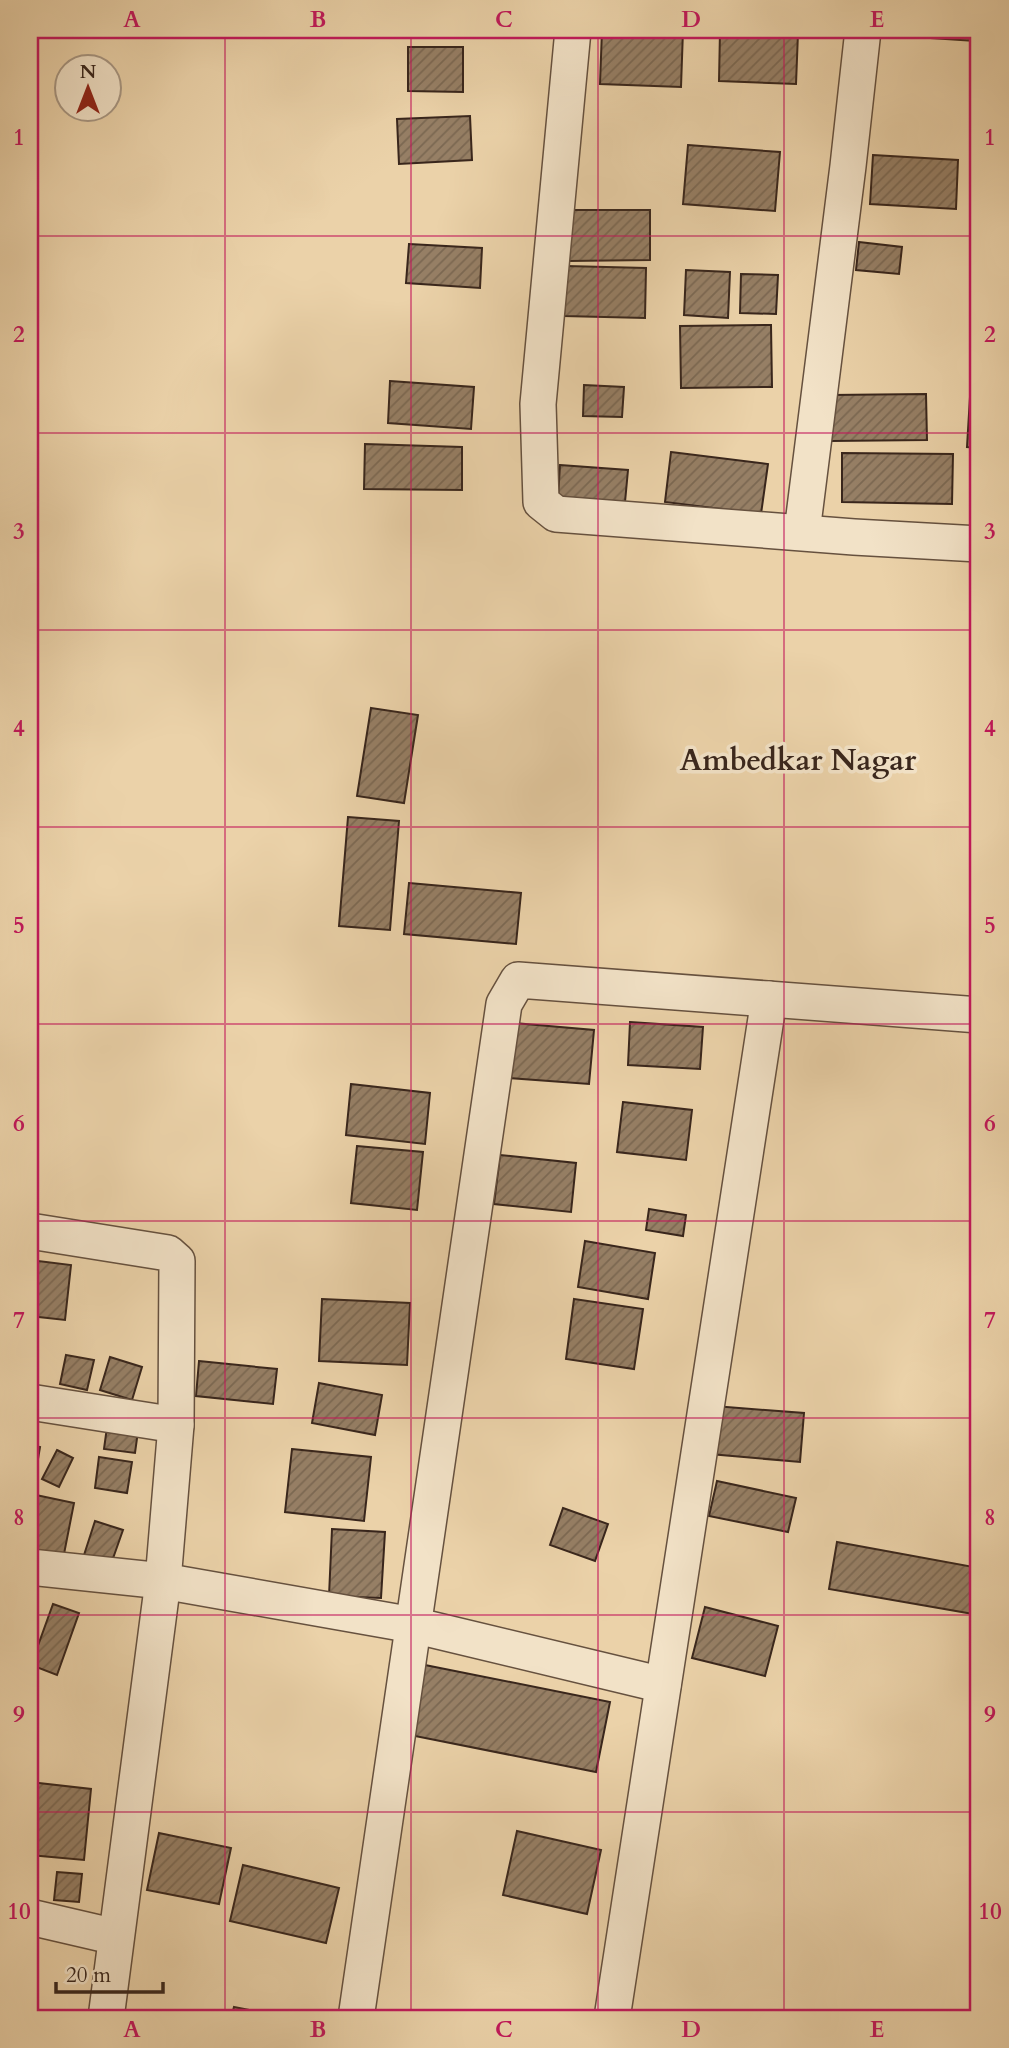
<svg xmlns="http://www.w3.org/2000/svg" width="1009" height="2048" viewBox="0 0 1009 2048" font-family="Cardo,serif">
	<style>
		.building { fill: url(#building-hatch); stroke: #39261c; stroke-width: 2 }
		.lines { fill: none; stroke-linecap: round; stroke-linejoin: round }
		.minor-casing { stroke: #66513f; stroke-width: 38 }
		.minor { stroke: #f2e2c7; stroke-width: 35 }
		.grid { fill: none; stroke: #c2185b; stroke-width: 2; stroke-opacity: 0.55 }
		.labels { text-anchor: middle; dominant-baseline: central; stroke-width: 7; stroke-linejoin: round; paint-order: stroke }
		.district-label { font-size: 30px; font-weight: bold; fill: #39261c; stroke: #f2e2c7 }
		.neatline { fill: none; stroke: #c2185b; stroke-width: 2.5 }
		.grid-label { font-size: 23px; text-anchor: middle; font-weight: bold; fill: #c2185b }
	</style>
	<defs>
		<pattern id="building-hatch" width="6" height="6" patternUnits="userSpaceOnUse" patternTransform="scale(1.75)"><rect width="6" height="6" fill="#967f65"/><path d="M-1 1l2-2M0 6l6-6M5 7l2-2" fill="none" stroke="#7b6852"/></pattern>
	</defs>
	<rect width="100%" height="100%" fill="#ebd2a9"/>
	<filter id="stains"><feTurbulence type="fractalNoise" baseFrequency=".00286" numOctaves="4"/><feColorMatrix values="0 0 0 0 .2 0 0 0 0 .09 0 0 0 0 .02 0 0 0 .5 -.17"/></filter>
	<radialGradient id="worn" r=".72"><stop offset=".6" stop-color="#630" stop-opacity="0"/><stop offset="1" stop-color="#630" stop-opacity=".3"/></radialGradient>
	<g class="building">
		<path d="M602,30H683L681,87L600,84Z"/>
		<path d="M870,30H976L975,41L870,34Z"/>
		<path d="M720,31L798,33L796,84L719,81Z"/>
		<path d="M408,47H463V92L408,91Z"/>
		<path d="M470,116L472,160L399,164L397,119Z"/>
		<path d="M978,118H979V172H976Z"/>
		<path d="M688,145L780,152L775,211L683,204Z"/>
		<path d="M873,155L958,160L956,209L870,204Z"/>
		<path d="M569,210H650V260L569,261Z"/>
		<path d="M859,242L902,247L899,274L856,270Z"/>
		<path d="M409,244L482,248L480,288L406,283Z"/>
		<path d="M566,266L646,268L645,318L564,316Z"/>
		<path d="M686,270L730,272L728,318L684,315Z"/>
		<path d="M741,274L778,275L776,314L740,313Z"/>
		<path d="M771,325L772,387L681,388L680,326Z"/>
		<path d="M390,381L474,387L471,429L388,423Z"/>
		<path d="M584,385L624,387L622,417L583,416Z"/>
		<path d="M926,394L927,440L831,441L830,395Z"/>
		<path d="M970,397H979V448L967,447Z"/>
		<path d="M365,444L462,447V490L364,489Z"/>
		<path d="M671,452L768,464L761,514L665,502Z"/>
		<path d="M842,453L953,454L952,504L842,502Z"/>
		<path d="M560,465L628,470L625,502L558,498Z"/>
		<path d="M371,708L418,715L404,803L357,796Z"/>
		<path d="M348,817L399,821L390,930L339,926Z"/>
		<path d="M409,883L521,893L516,944L404,934Z"/>
		<path d="M630,1022L703,1027L700,1069L628,1065Z"/>
		<path d="M514,1023L594,1030L589,1084L509,1078Z"/>
		<path d="M351,1084L430,1093L425,1144L346,1135Z"/>
		<path d="M623,1102L692,1110L686,1160L617,1152Z"/>
		<path d="M357,1146L423,1152L417,1210L351,1203Z"/>
		<path d="M500,1155L576,1163L571,1212L494,1204Z"/>
		<path d="M649,1209L686,1215L683,1236L646,1230Z"/>
		<path d="M585,1241L655,1253L648,1299L578,1287Z"/>
		<path d="M30,1260L71,1265L65,1320L30,1316Z"/>
		<path d="M322,1299L410,1303L407,1365L319,1361Z"/>
		<path d="M574,1299L643,1309L634,1369L566,1359Z"/>
		<path d="M66,1355L94,1360L87,1390L60,1384Z"/>
		<path d="M110,1357L142,1367L132,1400L100,1390Z"/>
		<path d="M199,1361L277,1369L273,1404L196,1396Z"/>
		<path d="M319,1383L382,1395L375,1435L312,1423Z"/>
		<path d="M714,1406L804,1413L800,1462L710,1454Z"/>
		<path d="M107,1427L138,1431L135,1453L104,1449Z"/>
		<path d="M30,1445L40,1447L34,1483L30,1482Z"/>
		<path d="M292,1449L371,1457L364,1521L285,1512Z"/>
		<path d="M57,1450L73,1458L59,1487L42,1479Z"/>
		<path d="M99,1457L132,1462L127,1493L95,1488Z"/>
		<path d="M717,1481L796,1498L788,1532L709,1516Z"/>
		<path d="M36,1495L74,1503L63,1559L30,1552V1526Z"/>
		<path d="M563,1508L608,1524L595,1561L550,1545Z"/>
		<path d="M95,1521L123,1530L111,1564L84,1555Z"/>
		<path d="M332,1529L385,1532L381,1598L329,1596Z"/>
		<path d="M837,1542L979,1568V1615L829,1589Z"/>
		<path d="M53,1604L79,1613L57,1675L31,1665Z"/>
		<path d="M705,1607L778,1626L765,1676L692,1658Z"/>
		<path d="M425,1665L610,1702L596,1772L410,1735Z"/>
		<path d="M30,1782L91,1789L84,1860L30,1855Z"/>
		<path d="M517,1831L601,1850L587,1914L503,1895Z"/>
		<path d="M159,1833L231,1848L219,1904L147,1890Z"/>
		<path d="M243,1865L339,1888L326,1943L230,1921Z"/>
		<path d="M57,1872L82,1874L79,1902L54,1900Z"/>
		<path d="M30,1988L36,1989L31,2018H30Z"/>
		<path d="M234,2007L291,2018H231Z"/>
	</g>
	<g class="lines">
		<g class="minor-casing">
			<g id="minor">
				<path d="M573,30L538,404L541,502L556,514L854,537L979,544"/>
				<path d="M802,532L848,166L863,30"/>
				<path d="M30,1231L168,1253L177,1261L176,1425L163,1581L106,2018"/>
				<path d="M30,1402L176,1425"/>
				<path d="M30,1567L163,1581L413,1625L663,1685"/>
				<path d="M30,1917L116,1937"/>
				<path d="M356,2018L504,1004L518,980L979,1015"/>
				<path d="M612,2018L769,999"/>
			</g>
		</g>
		<use href="#minor" class="minor"/>
	</g>
	<path class="grid" d="M225,30V2018M411,30V2018M598,30V2018M784,30V2018M30,236H979M30,433H979M30,630H979M30,827H979M30,1024H979M30,1221H979M30,1418H979M30,1615H979M30,1812H979"/>
	<g class="labels">
		<g class="district-label">
			<text x="798" y="760">Ambedkar Nagar</text>
		</g>
	</g>
	<rect width="1009" height="2048" fill="none" stroke="#ebd2a9" stroke-width="77"/>
	<g transform="translate(88 88)"><circle r="33" fill="#f2e2c7" stroke="#a89783" stroke-width="2"/>
	<path d="M0-5L12 26L0 18L-12 26Z" fill="#8f2418"/>
	<text y="-10" font-size="19" font-weight="bold" text-anchor="middle" fill="#39261c">N</text>
	</g>
	<path d="M56 1982v10h107v-10" fill="none" stroke="#39261c" stroke-width="3.5"/>
	<text x="66" y="1982" font-size="21" fill="#39261c" stroke="#f2e2c7" stroke-width="5" paint-order="stroke">20 m</text>
	<rect x="38" y="38" width="932" height="1972" class="neatline"/>
	<g class="grid-label">
		<text x="132" y="27">A</text>
		<text x="318" y="27">B</text>
		<text x="504" y="27">C</text>
		<text x="691" y="27">D</text>
		<text x="877" y="27">E</text>
		<text x="19" y="145">1</text>
		<text x="990" y="145">1</text>
		<text x="19" y="342">2</text>
		<text x="990" y="342">2</text>
		<text x="19" y="539">3</text>
		<text x="990" y="539">3</text>
		<text x="19" y="736">4</text>
		<text x="990" y="736">4</text>
		<text x="19" y="933">5</text>
		<text x="990" y="933">5</text>
		<text x="19" y="1131">6</text>
		<text x="990" y="1131">6</text>
		<text x="19" y="1328">7</text>
		<text x="990" y="1328">7</text>
		<text x="19" y="1525">8</text>
		<text x="990" y="1525">8</text>
		<text x="19" y="1722">9</text>
		<text x="990" y="1722">9</text>
		<text x="19" y="1919">10</text>
		<text x="990" y="1919">10</text>
		<text x="132" y="2037">A</text>
		<text x="318" y="2037">B</text>
		<text x="504" y="2037">C</text>
		<text x="691" y="2037">D</text>
		<text x="877" y="2037">E</text>
	</g>
	<rect width="100%" height="100%" filter="url(#stains)"/>
	<rect width="100%" height="100%" fill="url(#worn)"/>
</svg>
